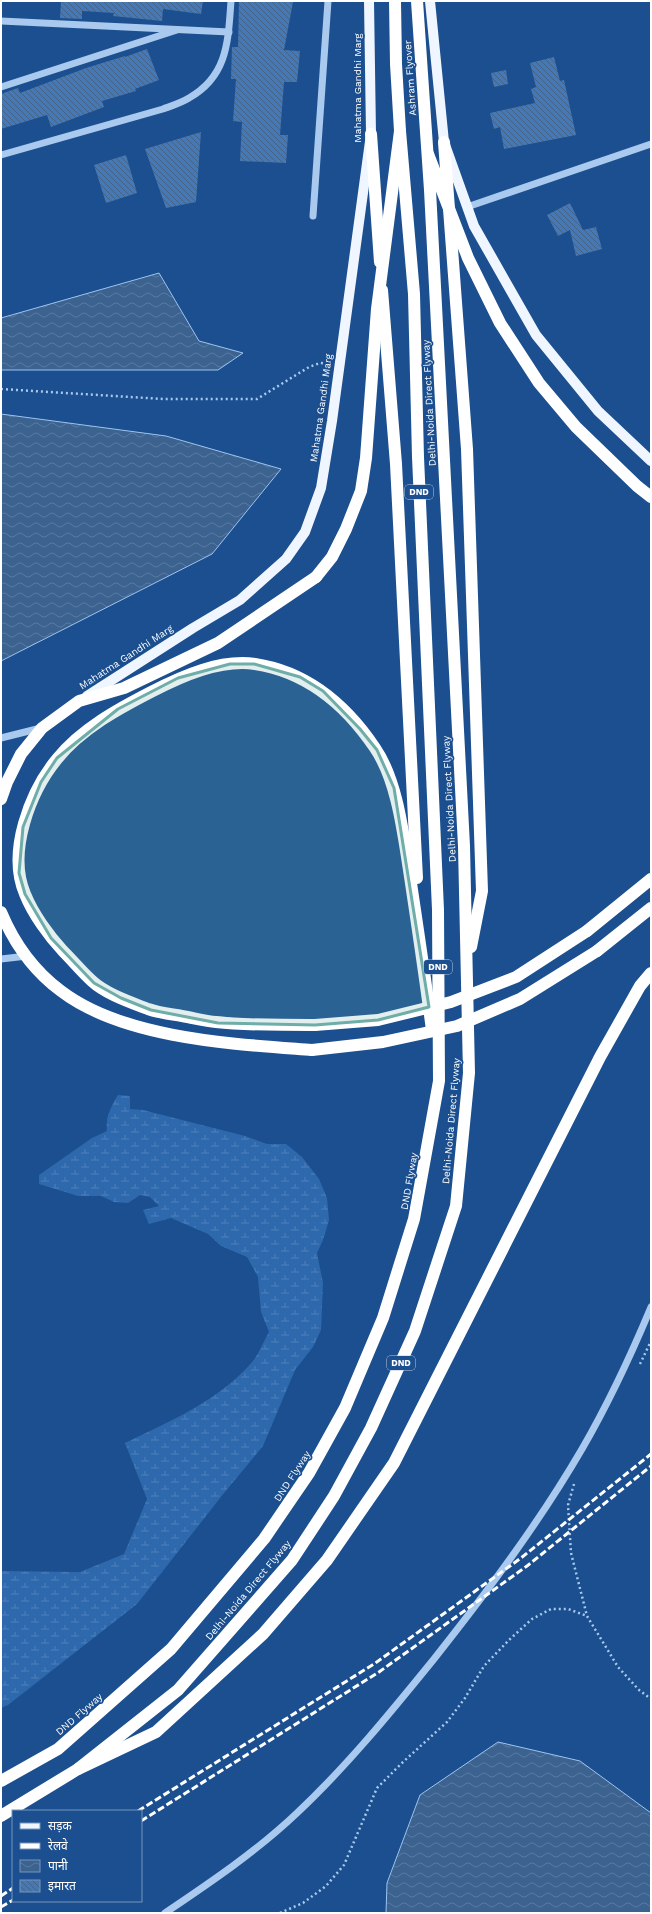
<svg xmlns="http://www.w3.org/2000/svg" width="652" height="1914" viewBox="0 0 652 1914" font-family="'Work Sans','Noto Sans Devanagari',sans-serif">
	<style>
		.wetland { fill: url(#wetland-marsh) }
		.water { fill: url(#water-waves); stroke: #9cc4f0 }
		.building { fill: url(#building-back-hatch) }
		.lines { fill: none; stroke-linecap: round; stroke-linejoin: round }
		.path { stroke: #a9c9ee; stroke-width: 2.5; stroke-dasharray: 2 3; stroke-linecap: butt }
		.minor { stroke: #a9c9ee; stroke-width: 7 }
		.major { stroke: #f0f6ff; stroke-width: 10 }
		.highway { stroke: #fff; stroke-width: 12 }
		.rail { stroke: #fff; stroke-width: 3; stroke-dasharray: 7 3; stroke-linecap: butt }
		.highway-bridge { stroke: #fff; stroke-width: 12 }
		.marked { fill: #6fada8; fill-opacity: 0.2; stroke: #6fada8; stroke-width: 3; stroke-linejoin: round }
		.labels { text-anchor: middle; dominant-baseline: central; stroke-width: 3.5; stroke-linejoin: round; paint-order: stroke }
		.shield { fill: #1b4f8f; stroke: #bbcadd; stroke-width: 1 }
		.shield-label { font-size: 9px; font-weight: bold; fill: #fff }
		.street-label { font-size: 10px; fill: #fff; stroke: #1b4f8f }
	</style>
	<defs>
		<pattern id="wetland-marsh" width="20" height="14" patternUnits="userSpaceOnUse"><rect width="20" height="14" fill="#2e69ad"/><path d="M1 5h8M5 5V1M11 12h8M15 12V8" fill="none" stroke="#4d80b9"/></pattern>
		<pattern id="water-waves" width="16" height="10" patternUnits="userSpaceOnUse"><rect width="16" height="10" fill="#3c6290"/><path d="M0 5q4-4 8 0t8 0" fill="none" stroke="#597aa1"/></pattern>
		<pattern id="building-back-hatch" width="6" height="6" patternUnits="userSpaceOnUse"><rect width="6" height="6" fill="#4478b7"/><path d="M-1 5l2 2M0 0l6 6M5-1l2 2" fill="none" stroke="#486282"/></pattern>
	</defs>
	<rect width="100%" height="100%" fill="#1b4f8f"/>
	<path class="wetland" d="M118,1095L130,1096V1109L143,1110L245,1136L267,1144H286L302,1157L319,1179L327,1198L329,1220L323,1240L317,1253L323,1283L321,1330L313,1347L295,1370L263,1446L224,1493L137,1604L8,1705L1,1708V1571L80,1572L124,1554L147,1499L125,1443C170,1421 219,1401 253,1361C259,1353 264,1341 269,1332L261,1312L258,1277L247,1257L221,1246L208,1234L171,1218L149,1224L143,1210L159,1206L150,1197L140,1195L128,1203L114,1202L101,1196H78L39,1184V1175L92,1138L107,1131C105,1117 111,1107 118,1095Z"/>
	<g class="water">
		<path d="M159,273L199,341L243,353L218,370H1V318Z"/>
		<path d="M1,414L166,436L281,469L212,554L1,661Z"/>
		<path d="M498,1742L580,1761L651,1813V1913H386L387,1883L420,1795Z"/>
	</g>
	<g class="building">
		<path d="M61,1H203L201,14L163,9L162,21L113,16L114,13L82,11V19L60,18Z"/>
		<path d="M239,1L293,2L284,50L300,51L297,82H284L280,135H288L286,163L240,161L242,122L233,121L236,79H231L232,47H238Z"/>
		<path d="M147,49L159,80L135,89L136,91L102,101L104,107L51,127L47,115L1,129V94L18,88L20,93L86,68L125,56V57Z"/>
		<path d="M554,57L560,81L564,80L576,135L504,149L500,127L494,129L490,113L535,103L531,89L536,87L530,63Z"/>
		<path d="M506,70L508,84L494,87L491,73Z"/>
		<path d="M201,132L196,202L166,208L145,149Z"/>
		<path d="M126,155L137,193L106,203L94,165Z"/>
		<path d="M570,203L583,230L596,227L602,249L576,256L570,230L558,236L547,215Z"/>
	</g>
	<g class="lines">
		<g class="path">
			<path d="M1,389L163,399H257L309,367L320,363L328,364"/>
			<path d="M640,1364L651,1341"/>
			<path d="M574,1484L568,1505L571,1553L587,1616L618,1667L639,1690L651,1699"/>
			<path d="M280,1913L303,1903L326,1886L344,1865L377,1788L403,1762L447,1722L465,1698L484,1666L509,1640L532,1619L551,1609H568L587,1616"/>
		</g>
		<g class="minor">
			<path d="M1,21L229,32"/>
			<path d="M1,87L177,30"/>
			<path d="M1,155L163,109C171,106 181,103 189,98C228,76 228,41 231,1"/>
			<path d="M467,207L651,144"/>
			<path d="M313,216L328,1"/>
			<path d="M1,738L41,728"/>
			<path d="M1,959L27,956"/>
			<path d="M165,1913C211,1882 257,1851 297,1813C347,1766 391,1712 434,1659C487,1592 539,1523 582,1449C608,1404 631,1355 651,1307"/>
		</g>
		<g class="major">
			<path d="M430,1L444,142L474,226L536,335L598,411L651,461"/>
			<path d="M87,696L193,628L240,600L286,559L305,532L321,488L332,421L371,134L369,1"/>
		</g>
		<g class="highway">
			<path d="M371,134L380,262"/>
			<path d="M444,142L467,449L482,891L471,947"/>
			<path d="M382,290L396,464L417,878"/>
			<path d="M1,799L7,782L21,754L42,728L79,701L124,688L218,643L316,577"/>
			<path d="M1,912C14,943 34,971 61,991C124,1039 234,1044 312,1050"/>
			<path d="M587,931L651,879"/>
			<path d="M597,951L651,908"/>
			<path d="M315,1025C282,1024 249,1026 216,1022C205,1021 194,1018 182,1016C171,1014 159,1013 148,1009C130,1002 106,994 92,981C82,972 73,961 63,951C49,936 33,914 25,894C7,852 30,792 57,759C81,729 118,709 151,692C182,676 220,659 255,664C308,672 346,705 375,748C397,780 403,832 409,870C417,923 425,977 432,1030"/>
			<path d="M78,1769L178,1690L292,1560L334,1496L371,1428L415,1331L456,1206L469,1073L464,846L430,190L417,1"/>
			<path d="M1,1781L58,1749L171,1649L264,1539L309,1473L345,1408L383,1318L414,1219L439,1081L438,910L418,457L414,294L400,131L396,64L395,1"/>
			<path d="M1,1816L78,1769L156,1732L263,1634L327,1560L394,1463L600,1057L640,986L651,973"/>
		</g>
		<g class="rail">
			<path d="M138,1811L374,1664L521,1558L651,1454"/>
			<path d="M141,1821L379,1672L527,1566L651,1466"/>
			<path d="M1,1896L13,1888"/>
			<path d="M1,1907L13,1900"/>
		</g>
		<g class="highway-bridge">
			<path d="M428,154L468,258L500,323L539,383L576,427L637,486L651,497"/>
			<path d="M316,577L332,557L346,529L361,491L366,458L377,309L400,131"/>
			<path d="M315,1025L378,1020L451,1002L516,977L587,931"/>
			<path d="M312,1050L383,1042L457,1026L520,999L597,951"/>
		</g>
	</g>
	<path class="marked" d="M230,664H254L300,677L323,691L360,729L377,750L394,788L429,1007L378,1020L315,1025L218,1023L151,1010L121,998L94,983L51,938L25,894L19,873L23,827L41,782L57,758L118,709L178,678Z"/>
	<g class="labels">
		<g class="shield">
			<rect x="405" y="485" width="28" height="14" rx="3"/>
			<rect x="424" y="960" width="28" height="14" rx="3"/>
			<rect x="387" y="1356" width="28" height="14" rx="3"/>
		</g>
		<g class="shield-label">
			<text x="419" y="492">DND</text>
			<text x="438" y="967">DND</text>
			<text x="401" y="1363">DND</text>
		</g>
		<g class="street-label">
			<text transform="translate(410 78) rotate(-94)">Ashram Flyover</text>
			<text transform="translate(357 88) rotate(-90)">Mahatma Gandhi Marg</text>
			<text transform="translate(429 403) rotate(-93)">Delhi-Noida Direct Flyway</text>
			<text transform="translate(321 408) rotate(-82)">Mahatma Gandhi Marg</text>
			<text transform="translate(126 657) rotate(-33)">Mahatma Gandhi Marg</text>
			<text transform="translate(449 799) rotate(-93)">Delhi-Noida Direct Flyway</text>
			<text transform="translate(451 1121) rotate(-85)">Delhi-Noida Direct Flyway</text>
			<text transform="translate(409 1181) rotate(-80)">DND Flyway</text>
			<text transform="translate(292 1476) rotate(-57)">DND Flyway</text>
			<text transform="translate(248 1590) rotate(-50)">Delhi-Noida Direct Flyway</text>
			<text transform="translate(79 1714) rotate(-41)">DND Flyway</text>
		</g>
	</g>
	<rect width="652" height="1914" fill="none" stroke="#ffffff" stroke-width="4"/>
	<rect x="12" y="1810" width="130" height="92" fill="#1b4f8f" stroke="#7695bc"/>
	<rect x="20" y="1823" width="20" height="6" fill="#f0f6ff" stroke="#7695bc"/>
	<text x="48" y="1830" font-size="12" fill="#ffffff">सड़क</text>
	<rect x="20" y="1843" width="20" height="6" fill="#ffffff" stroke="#7695bc"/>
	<text x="48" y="1850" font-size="12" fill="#ffffff">रेलवे</text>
	<rect x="20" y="1860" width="20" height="12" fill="url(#water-waves)" stroke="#7695bc"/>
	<text x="48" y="1870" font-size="12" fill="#ffffff">पानी</text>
	<rect x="20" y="1880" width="20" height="12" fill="url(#building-back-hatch)" stroke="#7695bc"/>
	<text x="48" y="1890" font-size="12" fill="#ffffff">इमारत</text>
</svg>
